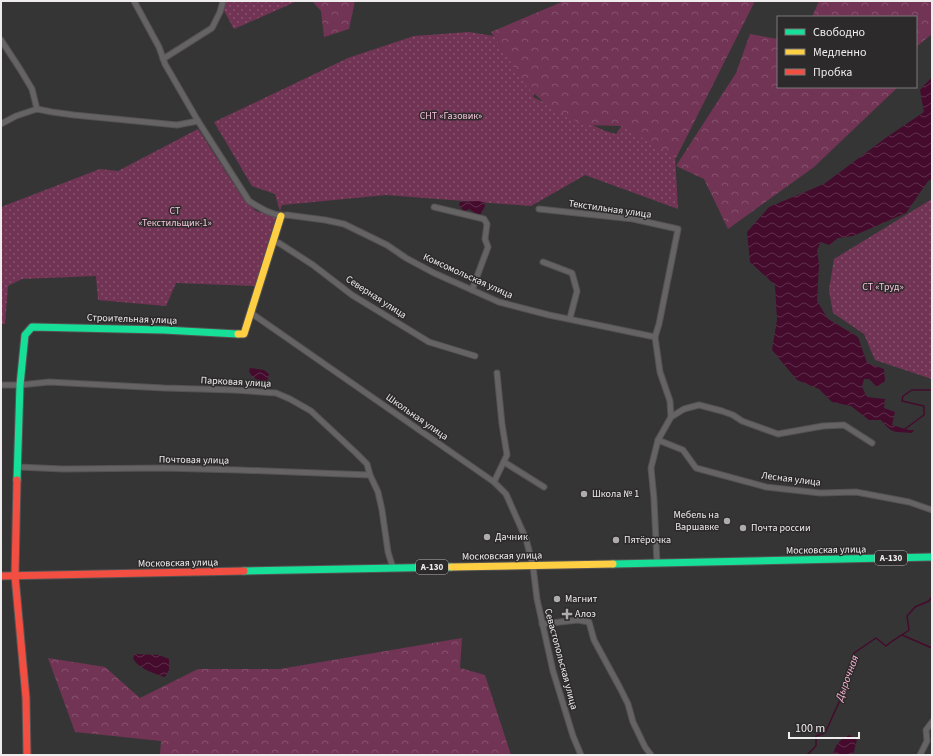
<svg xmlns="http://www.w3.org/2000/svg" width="933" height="756" viewBox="0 0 933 756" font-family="'Source Sans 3',sans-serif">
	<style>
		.grass { fill: url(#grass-dots) }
		.forest { fill: url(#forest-crowns) }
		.water { fill: url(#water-waves) }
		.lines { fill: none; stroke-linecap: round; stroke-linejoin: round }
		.stream { stroke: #440b2d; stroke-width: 1.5 }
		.street-casing { stroke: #545253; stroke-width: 7 }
		.fast-casing { stroke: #545253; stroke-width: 9 }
		.slow-casing { stroke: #545253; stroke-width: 9 }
		.jam-casing { stroke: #545253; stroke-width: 9 }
		.street { stroke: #656364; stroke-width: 5 }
		.fast { stroke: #16e098; stroke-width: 7 }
		.slow { stroke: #ffcf43; stroke-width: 7 }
		.jam { stroke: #f24e42; stroke-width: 7 }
		.poi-dot { fill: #aeacad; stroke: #2d2a2b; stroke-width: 1.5 }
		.labels { text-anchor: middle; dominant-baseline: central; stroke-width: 3; stroke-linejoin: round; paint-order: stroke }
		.shield { fill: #2d2a2b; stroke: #b4b2b3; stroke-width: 1 }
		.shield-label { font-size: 9px; font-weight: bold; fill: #eeeced }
		.park-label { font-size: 10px; fill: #f5c5db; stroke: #2d2a2b }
		.street-label { font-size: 10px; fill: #eeeced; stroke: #2d2a2b }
		.poi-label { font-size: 10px; fill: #eeeced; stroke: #2d2a2b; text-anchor: start }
		.water-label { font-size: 11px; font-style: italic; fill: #fab3d5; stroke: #2d2a2b }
	</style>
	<defs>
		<pattern id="grass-dots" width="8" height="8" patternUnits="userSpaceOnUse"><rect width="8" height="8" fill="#723455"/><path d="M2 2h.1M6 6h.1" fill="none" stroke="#86526e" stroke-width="1.8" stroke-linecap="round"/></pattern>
		<pattern id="forest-crowns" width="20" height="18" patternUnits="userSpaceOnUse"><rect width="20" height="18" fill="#723455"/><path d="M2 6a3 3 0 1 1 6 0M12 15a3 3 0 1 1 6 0" fill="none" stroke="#86526e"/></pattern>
		<pattern id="water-waves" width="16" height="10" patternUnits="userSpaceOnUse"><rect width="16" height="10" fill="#440b2d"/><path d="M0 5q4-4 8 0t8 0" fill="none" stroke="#5f2f4c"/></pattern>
	</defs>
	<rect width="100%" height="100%" fill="#363535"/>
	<g class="grass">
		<path d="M226,1H294L295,2L234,29L222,7Z"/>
		<path d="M469,32L500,37L537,84L533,97L605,131L616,134L623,124L675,156L678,209L585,175L531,206L386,195L282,205L280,211L275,194L252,186L214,122L348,58L414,36Z"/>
		<path d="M198,129L242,197L256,211L277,218L257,286L176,283L166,306L98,300L96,276L22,279L8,286L5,324H1V207L100,169L118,171Z"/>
		<path d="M932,199V379L875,360L864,334L833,313L829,290L834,259Z"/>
	</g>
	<g class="forest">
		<path d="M312,1H355L349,29L324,37L321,11Z"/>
		<path d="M564,1H755L676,158L622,126L584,125L550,108L527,87L491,32Z"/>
		<path d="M819,1H932V34L916,47V17H812Z"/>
		<path d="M750,34L778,39V87H898L814,167L728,229L704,179L676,166L736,73Z"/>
		<path d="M462,638L460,668L485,675L511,755H160L161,741L75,732L48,658L105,667L140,698L198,669H280Z"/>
	</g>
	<g class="water">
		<path d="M932,77V179L928,181L906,213L853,236L838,238L829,245L821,242L817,250L819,264L817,301L828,319L858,337L867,363L884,369L885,381L877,387L869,379H864L862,387L867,397L885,399L884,408L895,412L892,425L909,430H914L912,433C895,432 892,434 881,420H869L851,406L832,402L819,389L797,380L772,350L777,320L775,285L750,262L747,232L769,207L824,184L887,137L924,112L920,90Z"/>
		<path d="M478,201L484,202L485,206L480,215H478L469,209L464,212L459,205L460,202Z"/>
		<path d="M250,368L264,370L269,374L268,379L266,382C259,382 251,377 249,371Z"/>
		<path d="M135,654L159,655L169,659V670L165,677C155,674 137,668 133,658Z"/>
		<path d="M849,735L857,740L853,755H833C835,745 840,739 849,735Z"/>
	</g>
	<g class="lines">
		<g class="stream">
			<path d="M905,429L924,415V406L902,401L903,396L912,390H932"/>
			<path d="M932,586V595"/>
			<path d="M902,635L932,648"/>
			<path d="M807,755L816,746V736L825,733L846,687L854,653L876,638L886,646C893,640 901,636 909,630L907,616L915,607L929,601L932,596"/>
		</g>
		<g class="street-casing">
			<g id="street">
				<path d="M134,1L159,47L165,64L198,121L249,201C260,208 274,217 287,215L325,220L344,224L387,245L406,258L434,273L499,302L549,315L655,337"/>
				<path d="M1,40L20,69L32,89L37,109"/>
				<path d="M163,59L212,28L220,12L223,1"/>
				<path d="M1,124L16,116L37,109L52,112L74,115L177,125L198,121"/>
				<path d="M434,207L484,219L487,224L485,239L488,247L472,290"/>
				<path d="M539,209L633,219L678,229L659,324L655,337L660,372L670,401L671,417L658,440L651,468L654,499L657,563"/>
				<path d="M272,242L279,243L313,265L352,295L429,342L475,356"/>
				<path d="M543,262L572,273L577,291L570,318"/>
				<path d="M251,313L494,482L506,494L526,539L533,566L537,599L553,671L573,736L581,755"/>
				<path d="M1,385H20L49,382L164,388L234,390L276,393L290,399L311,411L356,453L367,464L370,475L378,492L382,510L388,552L393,568"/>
				<path d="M671,417L684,409L699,405L722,411L733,415L742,421L778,434L823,426L844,425L872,443"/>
				<path d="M658,440L683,450L696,468L766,487L820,493L856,492L909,502L932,510"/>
				<path d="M504,462L544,487"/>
				<path d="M18,467L63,469L163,468L239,470L370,475"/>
				<path d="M494,482L507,455L502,424L497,373"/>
				<path d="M542,624L578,620L589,622L594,640L620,688L628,704L633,722L645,747L651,755"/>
				<path d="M920,755L927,741L926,730L932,722"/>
			</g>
		</g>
		<g class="fast-casing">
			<g id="fast">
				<path d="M17,480L20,385L25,335L32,327L164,330L238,334"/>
				<path d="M613,564L932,557"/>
				<path d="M244,571L451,567"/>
			</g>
		</g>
		<g class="slow-casing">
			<g id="slow">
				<path d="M238,334H244L281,216"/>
				<path d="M451,567L613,564"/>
			</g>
		</g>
		<g class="jam-casing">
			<g id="jam">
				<path d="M17,480L15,576L26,698L27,755"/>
				<path d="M1,576L244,571"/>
			</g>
		</g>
		<use href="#street" class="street"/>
		<use href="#fast" class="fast"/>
		<use href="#slow" class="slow"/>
		<use href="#jam" class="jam"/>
	</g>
	<g class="poi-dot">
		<circle cx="584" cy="494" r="4"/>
		<circle cx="727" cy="521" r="4"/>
		<circle cx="743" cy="528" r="4"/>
		<circle cx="487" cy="537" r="4"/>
		<circle cx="616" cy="540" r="4"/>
		<circle cx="557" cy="599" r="4"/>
		<path d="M565 608h4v4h4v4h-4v4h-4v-4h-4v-4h4z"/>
	</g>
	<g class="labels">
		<g class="shield">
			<rect x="875" y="551" width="32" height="14" rx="3"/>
			<rect x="416" y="560" width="32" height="14" rx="3"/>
		</g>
		<g class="shield-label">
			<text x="891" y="558">А-130</text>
			<text x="432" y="567">А-130</text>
		</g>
		<g class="park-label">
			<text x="451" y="116">СНТ «Газовик»</text>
			<text x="175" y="211">СТ<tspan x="175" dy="12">«Текстильщик-1»</tspan></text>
			<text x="883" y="287">СТ «Труд»</text>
		</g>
		<g class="street-label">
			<text transform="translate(610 209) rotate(8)">Текстильная улица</text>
			<text transform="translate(468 276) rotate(24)">Комсомольская улица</text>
			<text transform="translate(376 297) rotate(33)">Северная улица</text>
			<text transform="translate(132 319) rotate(2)">Строительная улица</text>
			<text transform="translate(236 382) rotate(3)">Парковая улица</text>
			<text transform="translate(417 417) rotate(35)">Школьная улица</text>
			<text transform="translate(194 460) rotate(1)">Почтовая улица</text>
			<text transform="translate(791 479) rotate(7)">Лесная улица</text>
			<text transform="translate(826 550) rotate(-1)">Московская улица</text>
			<text transform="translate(502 556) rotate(-1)">Московская улица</text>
			<text transform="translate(178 563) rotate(-1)">Московская улица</text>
			<text transform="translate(561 659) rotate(75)">Севастопольская улица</text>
		</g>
		<g class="poi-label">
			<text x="592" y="494">Школа № 1</text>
			<text x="719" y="515" text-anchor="end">Мебель на<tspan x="719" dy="12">Варшавке</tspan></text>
			<text x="751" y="528">Почта россии</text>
			<text x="495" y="537">Дачник</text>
			<text x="624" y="540">Пятёрочка</text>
			<text x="565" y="599">Магнит</text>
			<text x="575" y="614">Алоэ</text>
		</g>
		<g class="water-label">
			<text transform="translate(847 678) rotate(-70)">Дырочная</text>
		</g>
	</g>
	<rect width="933" height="756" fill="none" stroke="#eeeced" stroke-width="4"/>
	<rect x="777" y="16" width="140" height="72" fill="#2d2a2b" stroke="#7a7879"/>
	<rect x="785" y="29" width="20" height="6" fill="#16e098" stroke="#7a7879"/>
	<text x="813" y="36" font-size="12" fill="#eeeced">Свободно</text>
	<rect x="785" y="49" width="20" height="6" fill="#ffcf43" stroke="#7a7879"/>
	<text x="813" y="56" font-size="12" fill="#eeeced">Медленно</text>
	<rect x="785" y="69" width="20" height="6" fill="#f24e42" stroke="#7a7879"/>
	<text x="813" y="76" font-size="12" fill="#eeeced">Пробка</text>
	<path d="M789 732v6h70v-6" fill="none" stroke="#eeeced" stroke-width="2"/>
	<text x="795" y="732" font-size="12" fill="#eeeced" stroke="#2d2a2b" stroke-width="3" paint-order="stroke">100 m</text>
</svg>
